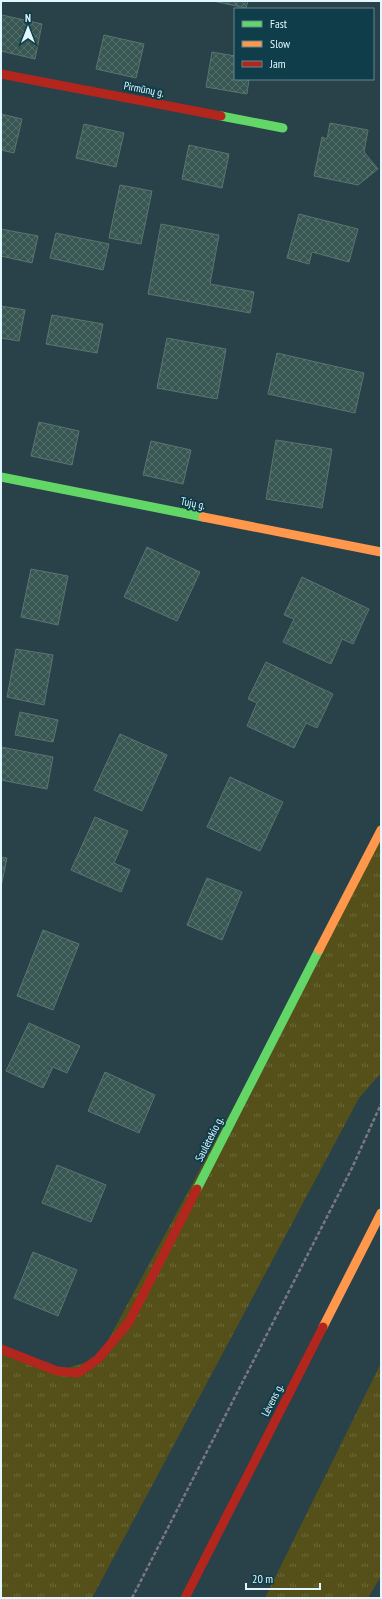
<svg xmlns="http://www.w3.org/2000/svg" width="382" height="1599" viewBox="0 0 382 1599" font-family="'PT Sans Narrow',sans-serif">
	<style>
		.grass { fill: url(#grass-tufts) }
		.building { fill: url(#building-cross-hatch); stroke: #5c7470 }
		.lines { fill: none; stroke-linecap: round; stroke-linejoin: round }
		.path { stroke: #7a7781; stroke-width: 2.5; stroke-dasharray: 4 2; stroke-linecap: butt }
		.fast { stroke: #63d668; stroke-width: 9 }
		.slow { stroke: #ff974d; stroke-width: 9 }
		.jam { stroke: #b3261e; stroke-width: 9 }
		.labels { text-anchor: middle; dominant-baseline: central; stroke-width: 4; stroke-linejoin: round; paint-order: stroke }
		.street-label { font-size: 11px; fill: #e0f7ff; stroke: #0f3d4a }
	</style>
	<defs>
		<pattern id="grass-tufts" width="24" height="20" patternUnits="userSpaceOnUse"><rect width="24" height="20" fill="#555019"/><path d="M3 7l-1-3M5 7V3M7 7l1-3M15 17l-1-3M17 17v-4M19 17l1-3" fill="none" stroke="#6d6a3c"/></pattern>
		<pattern id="building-cross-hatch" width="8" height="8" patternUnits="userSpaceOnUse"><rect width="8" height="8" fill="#385753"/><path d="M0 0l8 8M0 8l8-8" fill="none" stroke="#54706d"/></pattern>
	</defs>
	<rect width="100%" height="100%" fill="#294148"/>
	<g class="grass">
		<path d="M381,833V1073L359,1098L92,1598H1V1349L57,1371L98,1359Z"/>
		<path d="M381,1363V1576L368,1598H265Z"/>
	</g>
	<g class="building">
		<path d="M213,1H248L246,8Z"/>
		<path d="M2,15L42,24L35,59L1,51V22Z"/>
		<path d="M104,35L144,44L136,78L96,69Z"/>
		<path d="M212,52L235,56V79H249L247,94L206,87Z"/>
		<path d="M1,114L22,119L14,153L1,150Z"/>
		<path d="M330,123L368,130L364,152L378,169L358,185L314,176L322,137L327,139Z"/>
		<path d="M84,124L124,133L116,167L76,158Z"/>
		<path d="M189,145L229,154L222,188L182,179Z"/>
		<path d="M120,185L152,191L141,244L109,238Z"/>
		<path d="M299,214L358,229L349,262L312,252L309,264L287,258Z"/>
		<path d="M161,224L219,235L210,284L254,292L250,313L148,294Z"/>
		<path d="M1,229L38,236L32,263L1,256Z"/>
		<path d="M56,233L109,244L103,270L50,258Z"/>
		<path d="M1,306L25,310L19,341L1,338Z"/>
		<path d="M52,315L103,324L97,353L46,344Z"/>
		<path d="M167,338L226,349L217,399L157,388Z"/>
		<path d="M277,353L364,373L355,413L268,394Z"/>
		<path d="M39,422L79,431L72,465L31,456Z"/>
		<path d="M276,440L332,449L322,508L266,499Z"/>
		<path d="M151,441L191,450L183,484L143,475Z"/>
		<path d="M147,547L200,572L177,621L124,597Z"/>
		<path d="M31,569L68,576L58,625L21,617Z"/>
		<path d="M302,577L369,609L353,644L342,639L331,664L283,642L294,619L284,615Z"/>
		<path d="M16,649L53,655L44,705L7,697Z"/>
		<path d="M266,662L333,694L317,728L306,723L294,748L247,726L257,703L248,699Z"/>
		<path d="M20,712L58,720L53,742L15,735Z"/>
		<path d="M120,734L167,755L142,811L94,790Z"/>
		<path d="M1,747L53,757L47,789L1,780Z"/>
		<path d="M230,777L283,802L260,851L207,827Z"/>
		<path d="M95,817L128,831L114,863L130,870L121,892L71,870Z"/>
		<path d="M1,857L7,858L1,887Z"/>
		<path d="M207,878L242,892L222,940L187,925Z"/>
		<path d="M43,930L79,944L53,1010L17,996Z"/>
		<path d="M29,1023L80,1046L67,1073L53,1067L43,1088L6,1071Z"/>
		<path d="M105,1072L155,1095L139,1133L88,1111Z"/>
		<path d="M57,1165L106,1185L91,1222L42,1203Z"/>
		<path d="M33,1252L77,1270L58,1316L14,1298Z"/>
	</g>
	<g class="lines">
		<path class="path" d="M132,1598L352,1168L381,1104"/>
		<g class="fast">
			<path d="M221,116L283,128"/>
			<path d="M1,477L203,517"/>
			<path d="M197,1189L319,950"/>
		</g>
		<g class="slow">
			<path d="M203,517L381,552"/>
			<path d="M319,950L381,830"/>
			<path d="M323,1327L381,1213"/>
		</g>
		<g class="jam">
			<path d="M1,74L221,116"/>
			<path d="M1,1349L57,1371L78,1373L98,1359L129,1322L197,1189"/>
			<path d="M185,1598L323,1327"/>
		</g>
	</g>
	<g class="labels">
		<g class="street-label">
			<text transform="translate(144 89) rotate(11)">Pirmūnų g.</text>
			<text transform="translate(193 503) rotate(11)">Tujų g.</text>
			<text transform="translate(209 1139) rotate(-63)">Saulėtekio g.</text>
			<text transform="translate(272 1400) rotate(-63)">Lėvens g.</text>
		</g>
	</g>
	<rect width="382" height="1599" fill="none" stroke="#e0f7ff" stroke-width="4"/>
	<rect x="234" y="8" width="140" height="72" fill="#0f3d4a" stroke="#638792"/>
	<rect x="242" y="21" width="20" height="6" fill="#63d668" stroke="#638792"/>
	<text x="270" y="28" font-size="12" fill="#e0f7ff">Fast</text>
	<rect x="242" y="41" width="20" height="6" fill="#ff974d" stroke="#638792"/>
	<text x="270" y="48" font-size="12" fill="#e0f7ff">Slow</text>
	<rect x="242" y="61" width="20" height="6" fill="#b3261e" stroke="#638792"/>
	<text x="270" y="68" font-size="12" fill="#e0f7ff">Jam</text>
	<g transform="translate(28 28)" stroke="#0f3d4a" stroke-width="3" paint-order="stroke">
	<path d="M0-3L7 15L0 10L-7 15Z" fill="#e0f7ff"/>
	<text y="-6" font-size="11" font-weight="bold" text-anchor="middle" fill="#e0f7ff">N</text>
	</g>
	<path d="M246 1583v6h74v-6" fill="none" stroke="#e0f7ff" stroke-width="2"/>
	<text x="252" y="1583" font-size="12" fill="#e0f7ff" stroke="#0f3d4a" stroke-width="3" paint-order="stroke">20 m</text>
</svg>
